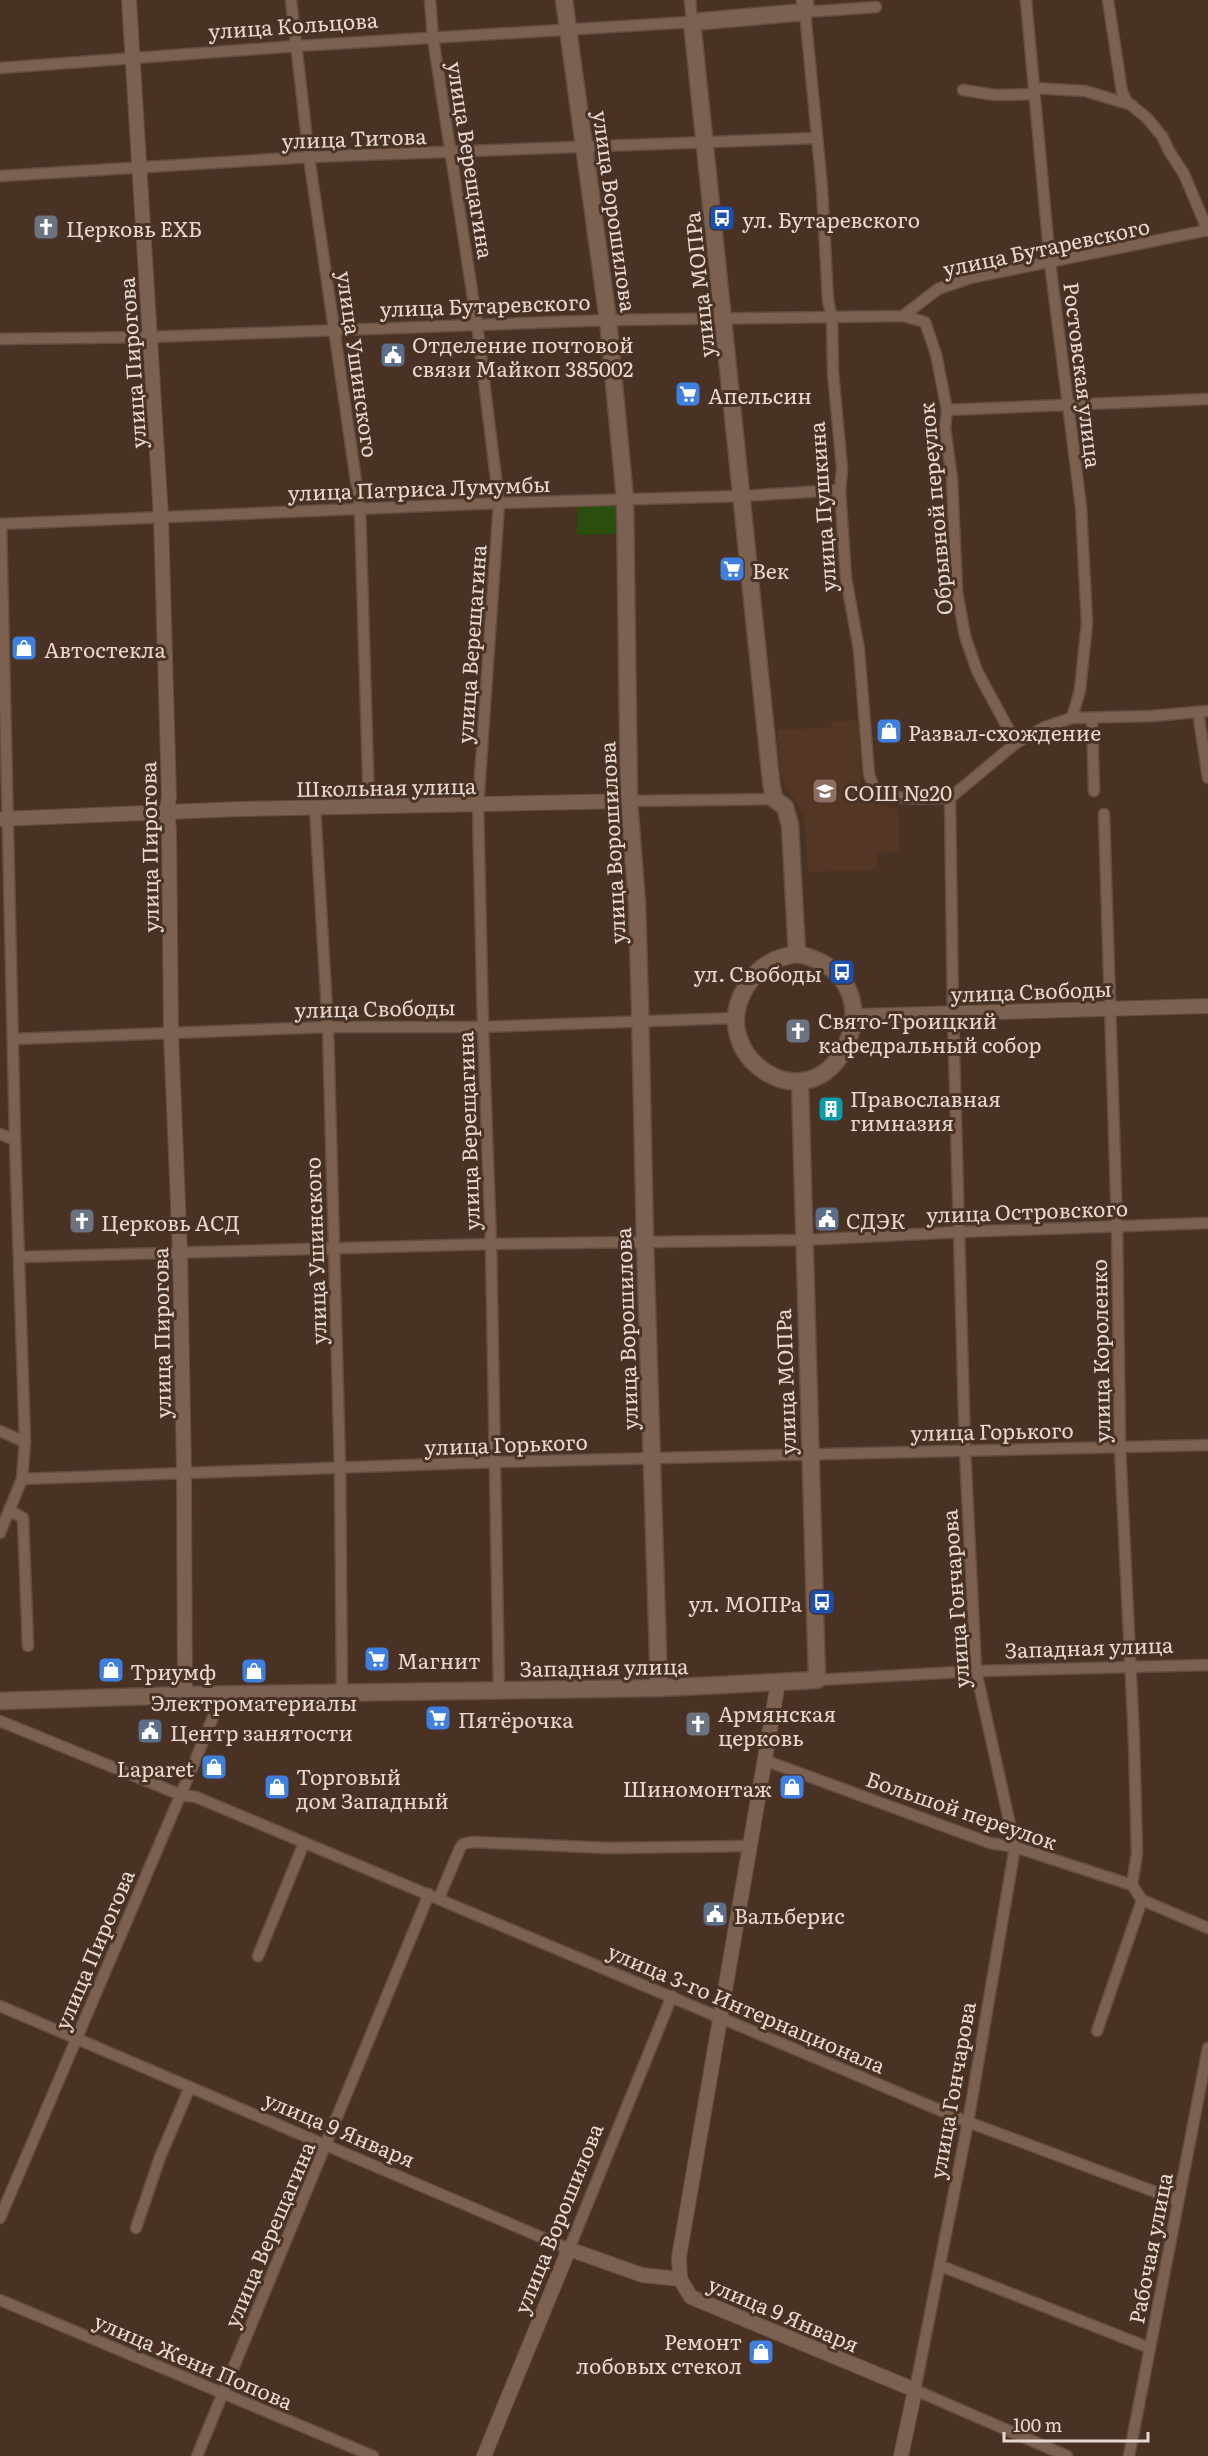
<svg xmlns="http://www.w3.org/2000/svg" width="1208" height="2456" viewBox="0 0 1208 2456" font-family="Literata,serif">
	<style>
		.built { fill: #543624 }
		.green { fill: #2b4e0e }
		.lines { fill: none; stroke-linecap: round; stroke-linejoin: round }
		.minor-casing { stroke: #634e42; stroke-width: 13 }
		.tertiary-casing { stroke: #634e42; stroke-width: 16 }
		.secondary-casing { stroke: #634e42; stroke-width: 19 }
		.minor { stroke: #7c6151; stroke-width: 10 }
		.tertiary { stroke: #7c6151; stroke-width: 14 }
		.secondary { stroke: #7c6151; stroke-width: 16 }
		.labels { text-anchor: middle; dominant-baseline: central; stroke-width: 6; stroke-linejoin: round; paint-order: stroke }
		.street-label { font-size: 21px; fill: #e8d8cf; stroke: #493123 }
		.poi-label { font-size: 21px; fill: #e8d8cf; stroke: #493123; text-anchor: start }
	</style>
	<rect width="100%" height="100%" fill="#493123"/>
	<path class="built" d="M858,720L862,798L899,810V851L877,852V870L808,872L804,815L781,778L777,730L832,727V722Z"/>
	<path class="green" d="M577,506H618L619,534L577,535Z"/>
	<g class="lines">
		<g class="minor-casing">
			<g id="minor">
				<path d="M291,0L309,157L360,508L369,807"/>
				<path d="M430,0L433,38L477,324L499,503L478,806L483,1027L491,1244L499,1691"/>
				<path d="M1026,0L1050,263L1081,507L1087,623L1080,690L1072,718"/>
				<path d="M1108,0L1122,92L1127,102L1146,117L1162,136L1169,151L1184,174L1208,231"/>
				<path d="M876,7L805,12L822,188L828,301L832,317L833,372L842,469L840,490L846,578L859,650L869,774L874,789C897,802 924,798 950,798"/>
				<path d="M0,68L297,46L692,22L690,0"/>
				<path d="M1034,88L1085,91L1132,105"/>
				<path d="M963,90L995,95L1034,94"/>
				<path d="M0,176L309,157L817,138"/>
				<path d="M903,316L925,322L936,354L947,410L945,428L952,479L957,592L965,636L977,671L1016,743"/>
				<path d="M0,339L150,337L608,320L903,316L938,289L970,278L1208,230"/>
				<path d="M947,410L1208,399"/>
				<path d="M0,524L499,503L743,496L840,490"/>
				<path d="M1198,712L1208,778"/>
				<path d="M1092,719L1094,791"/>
				<path d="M950,798L953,1013L965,1450L976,1671L1015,1847L968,2122L915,2390L1067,2456"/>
				<path d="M950,798L1016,743L1045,727L1072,718L1152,716L1208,711"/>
				<path d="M629,801L774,799"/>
				<path d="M315,808L328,1027L340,1468L342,1694"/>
				<path d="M1104,814L1117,1225L1120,1448L1134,1740L1137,1853L1132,1885"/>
				<path d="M14,1039L328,1027H483L736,1018"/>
				<path d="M0,1134L15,1140"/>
				<path d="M20,1257L491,1244L803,1240L959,1232L1208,1223"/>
				<path d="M0,1431L25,1442"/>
				<path d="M22,1479L494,1462L1208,1445"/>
				<path d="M9,1510L23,1518L28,1646"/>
				<path d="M0,1533L22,1479L25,1442L15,1140L1,524"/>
				<path d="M817,1680L976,1671L1208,1665"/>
				<path d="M0,1721L181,1795L196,1797L968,2122L1177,2200"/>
				<path d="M764,1760L990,1843L1015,1847L1132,1885L1142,1900L1208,1928"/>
				<path d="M439,1898L460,1848L463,1844L472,1842L609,1848L750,1846"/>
				<path d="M258,1956L304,1843"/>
				<path d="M0,2006L569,2249L672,1996"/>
				<path d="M1097,2031L1142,1900"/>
				<path d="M0,2218L192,1768L216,1710L219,1695"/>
				<path d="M136,2228L160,2157L190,2087"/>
				<path d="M941,2266L1150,2348"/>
				<path d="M0,2300L373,2456"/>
				<path d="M197,2456L429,1894"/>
				<path d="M1129,2456L1208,2048"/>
			</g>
		</g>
		<g class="tertiary-casing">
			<g id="tertiary">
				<path d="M129,0L161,517L169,796L167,812L169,830L171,1034L180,1253L184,1472L185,1695"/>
				<path d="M0,819L240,809L629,801"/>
				<path d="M855,1016L1208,1006"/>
				<path d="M680,2279L679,2257L778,1683"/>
				<path d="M680,2279L691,2297L915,2390L901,2456"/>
				<path d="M484,2456L569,2249L642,2275L680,2279"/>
			</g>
		</g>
		<g class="secondary-casing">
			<g id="secondary">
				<path d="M564,0L608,320L625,499L629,801L637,904L640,1007L645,1241L659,1688"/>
				<path d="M797,954L790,825L785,807L774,799L771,781L692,22L805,12V0"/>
				<path d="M797,954C844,963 866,1002 846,1045C809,1126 703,1056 746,987C760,965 773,958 797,954Z"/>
				<path d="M0,1701L185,1695L659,1688L817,1680L800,1082"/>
			</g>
		</g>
		<use href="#minor" class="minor"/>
		<use href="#tertiary" class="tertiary"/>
		<use href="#secondary" class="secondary"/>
	</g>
	<defs>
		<g id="bus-square" transform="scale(1.35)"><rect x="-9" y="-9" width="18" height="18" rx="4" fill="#1a4fb4" stroke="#493123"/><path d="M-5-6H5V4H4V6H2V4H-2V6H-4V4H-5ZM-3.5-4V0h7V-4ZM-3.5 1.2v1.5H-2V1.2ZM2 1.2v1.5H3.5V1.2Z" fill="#fff"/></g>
		<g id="church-square" transform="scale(1.35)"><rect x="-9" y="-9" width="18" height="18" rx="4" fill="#6b7280" stroke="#493123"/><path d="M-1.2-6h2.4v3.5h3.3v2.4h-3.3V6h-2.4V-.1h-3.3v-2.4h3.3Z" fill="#fff"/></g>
		<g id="civic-square" transform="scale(1.35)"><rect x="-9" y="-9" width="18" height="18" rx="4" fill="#5c6f8a" stroke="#493123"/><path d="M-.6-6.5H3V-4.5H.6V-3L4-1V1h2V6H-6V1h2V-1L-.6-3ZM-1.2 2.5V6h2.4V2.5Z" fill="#fff"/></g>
		<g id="supermarket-square" transform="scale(1.35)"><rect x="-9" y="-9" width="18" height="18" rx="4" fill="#3f7fe0" stroke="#493123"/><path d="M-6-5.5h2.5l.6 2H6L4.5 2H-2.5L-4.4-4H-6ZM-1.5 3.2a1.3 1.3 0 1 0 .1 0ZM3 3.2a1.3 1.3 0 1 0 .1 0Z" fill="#fff"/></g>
		<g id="shop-square" transform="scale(1.35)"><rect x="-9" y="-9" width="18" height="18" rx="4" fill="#3f7fe0" stroke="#493123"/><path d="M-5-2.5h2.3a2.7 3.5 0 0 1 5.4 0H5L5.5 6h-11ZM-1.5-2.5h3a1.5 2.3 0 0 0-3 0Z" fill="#fff"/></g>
		<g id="school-square" transform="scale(1.35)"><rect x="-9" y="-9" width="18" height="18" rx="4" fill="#8d6e63" stroke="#493123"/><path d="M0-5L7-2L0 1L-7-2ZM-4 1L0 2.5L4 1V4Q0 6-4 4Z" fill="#fff"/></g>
		<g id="building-square" transform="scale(1.35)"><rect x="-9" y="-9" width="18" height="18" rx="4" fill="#0f9aa8" stroke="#493123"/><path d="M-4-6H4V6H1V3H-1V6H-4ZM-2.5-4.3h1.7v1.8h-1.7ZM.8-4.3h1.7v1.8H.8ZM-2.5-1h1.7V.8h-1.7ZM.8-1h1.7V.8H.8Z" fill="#fff"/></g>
	</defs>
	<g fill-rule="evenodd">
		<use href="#bus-square" x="722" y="218"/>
		<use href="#church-square" x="46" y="227"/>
		<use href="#civic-square" x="393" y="355"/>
		<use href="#supermarket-square" x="688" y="394"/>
		<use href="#supermarket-square" x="732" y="569"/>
		<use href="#shop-square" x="24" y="648"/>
		<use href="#shop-square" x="889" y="731"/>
		<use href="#school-square" x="825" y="791"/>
		<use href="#bus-square" x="842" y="972"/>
		<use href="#church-square" x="798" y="1031"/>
		<use href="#building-square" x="831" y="1109"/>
		<use href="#civic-square" x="827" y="1219"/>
		<use href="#church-square" x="82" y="1221"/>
		<use href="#bus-square" x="822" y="1602"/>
		<use href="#supermarket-square" x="377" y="1659"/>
		<use href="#shop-square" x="111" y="1670"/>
		<use href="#shop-square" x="254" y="1671"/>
		<use href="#supermarket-square" x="438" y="1718"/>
		<use href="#church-square" x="698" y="1724"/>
		<use href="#civic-square" x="150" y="1731"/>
		<use href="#shop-square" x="214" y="1767"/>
		<use href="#shop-square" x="277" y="1787"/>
		<use href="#shop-square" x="792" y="1787"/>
		<use href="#civic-square" x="715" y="1914"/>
		<use href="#shop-square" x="761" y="2352"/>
	</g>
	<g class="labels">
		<g class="street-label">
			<text transform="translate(293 24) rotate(-4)">улица Кольцова</text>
			<text transform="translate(354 137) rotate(-2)">улица Титова</text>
			<text transform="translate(472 160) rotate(81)">улица Верещагина</text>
			<text transform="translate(616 211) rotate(82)">улица Ворошилова</text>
			<text transform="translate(1046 246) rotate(-12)">улица Бутаревского</text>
			<text transform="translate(698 285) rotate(-96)">улица МОПРа</text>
			<text transform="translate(485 304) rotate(-2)">улица Бутаревского</text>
			<text transform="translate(131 363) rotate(-94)">улица Пирогова</text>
			<text transform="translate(359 364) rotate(82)">улица Ушинского</text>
			<text transform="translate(1084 375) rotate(83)">Ростовская улица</text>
			<text transform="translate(419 487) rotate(-2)">улица Патриса Лумумбы</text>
			<text transform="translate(821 507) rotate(-94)">улица Пушкина</text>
			<text transform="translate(934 509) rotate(-95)">Обрывной переулок</text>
			<text transform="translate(470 644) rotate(-86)">улица Верещагина</text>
			<text transform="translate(386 786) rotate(-1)">Школьная улица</text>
			<text transform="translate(611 843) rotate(-93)">улица Ворошилова</text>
			<text transform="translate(148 847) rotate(-91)">улица Пирогова</text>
			<text transform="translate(1031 990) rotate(-2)">улица Свободы</text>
			<text transform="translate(375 1007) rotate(-1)">улица Свободы</text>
			<text transform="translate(467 1131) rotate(-92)">улица Верещагина</text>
			<text transform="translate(1027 1210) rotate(-2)">улица Островского</text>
			<text transform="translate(314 1251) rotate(-92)">улица Ушинского</text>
			<text transform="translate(625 1329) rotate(-92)">улица Ворошилова</text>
			<text transform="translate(160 1333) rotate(-91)">улица Пирогова</text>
			<text transform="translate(1099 1351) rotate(-91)">улица Короленко</text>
			<text transform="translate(784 1382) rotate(-92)">улица МОПРа</text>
			<text transform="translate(992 1430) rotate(-1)">улица Горького</text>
			<text transform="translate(506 1443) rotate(-2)">улица Горького</text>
			<text transform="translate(954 1599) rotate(-94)">улица Гончарова</text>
			<text transform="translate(1089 1646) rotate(-2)">Западная улица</text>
			<text transform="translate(604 1666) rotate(-1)">Западная улица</text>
			<text transform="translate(962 1809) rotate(19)">Большой переулок</text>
			<text transform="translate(93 1949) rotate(-67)">улица Пирогова</text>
			<text transform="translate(747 2007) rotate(23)">улица 3-го Интернационала</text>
			<text transform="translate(951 2090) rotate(-80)">улица Гончарова</text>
			<text transform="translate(340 2128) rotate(23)">улица 9 Января</text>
			<text transform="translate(557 2218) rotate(-68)">улица Ворошилова</text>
			<text transform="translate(268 2234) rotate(-67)">улица Верещагина</text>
			<text transform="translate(1149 2248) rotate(-79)">Рабочая улица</text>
			<text transform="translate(784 2313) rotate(23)">улица 9 Января</text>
			<text transform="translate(194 2360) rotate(23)">улица Жени Попова</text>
		</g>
		<g class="poi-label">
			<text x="742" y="218">ул. Бутаревского</text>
			<text x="66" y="227">Церковь ЕХБ</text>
			<text x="412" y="343">Отделение почтовой<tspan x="412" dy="24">связи Майкоп 385002</tspan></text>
			<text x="708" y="394">Апельсин</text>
			<text x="752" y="569">Век</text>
			<text x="44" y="648">Автостекла</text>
			<text x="908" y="731">Развал-схождение</text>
			<text x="844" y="791">СОШ №20</text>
			<text x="822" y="972" text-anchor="end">ул. Свободы</text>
			<text x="818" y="1019">Свято-Троицкий<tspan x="818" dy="24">кафедральный собор</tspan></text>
			<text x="850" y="1097">Православная<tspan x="850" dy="24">гимназия</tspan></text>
			<text x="846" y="1219">СДЭК</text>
			<text x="101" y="1221">Церковь АСД</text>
			<text x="802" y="1602" text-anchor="end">ул. МОПРа</text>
			<text x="397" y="1659">Магнит</text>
			<text x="130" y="1670">Триумф</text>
			<text x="254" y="1701" text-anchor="middle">Электроматериалы</text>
			<text x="718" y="1712">Армянская<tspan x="718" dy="24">церковь</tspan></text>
			<text x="458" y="1718">Пятёрочка</text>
			<text x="170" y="1731">Центр занятости</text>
			<text x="194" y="1767" text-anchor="end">Laparet</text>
			<text x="296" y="1775">Торговый<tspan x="296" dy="24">дом Западный</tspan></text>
			<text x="772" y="1787" text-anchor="end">Шиномонтаж</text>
			<text x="734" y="1914">Вальберис</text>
			<text x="742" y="2340" text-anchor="end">Ремонт<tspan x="742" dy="24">лобовых стекол</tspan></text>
		</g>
	</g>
	<path d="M1004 2432v9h144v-9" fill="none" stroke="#e8d8cf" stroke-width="3"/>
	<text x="1013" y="2432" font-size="18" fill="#e8d8cf" stroke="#493123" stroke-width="4.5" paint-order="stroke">100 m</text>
</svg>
